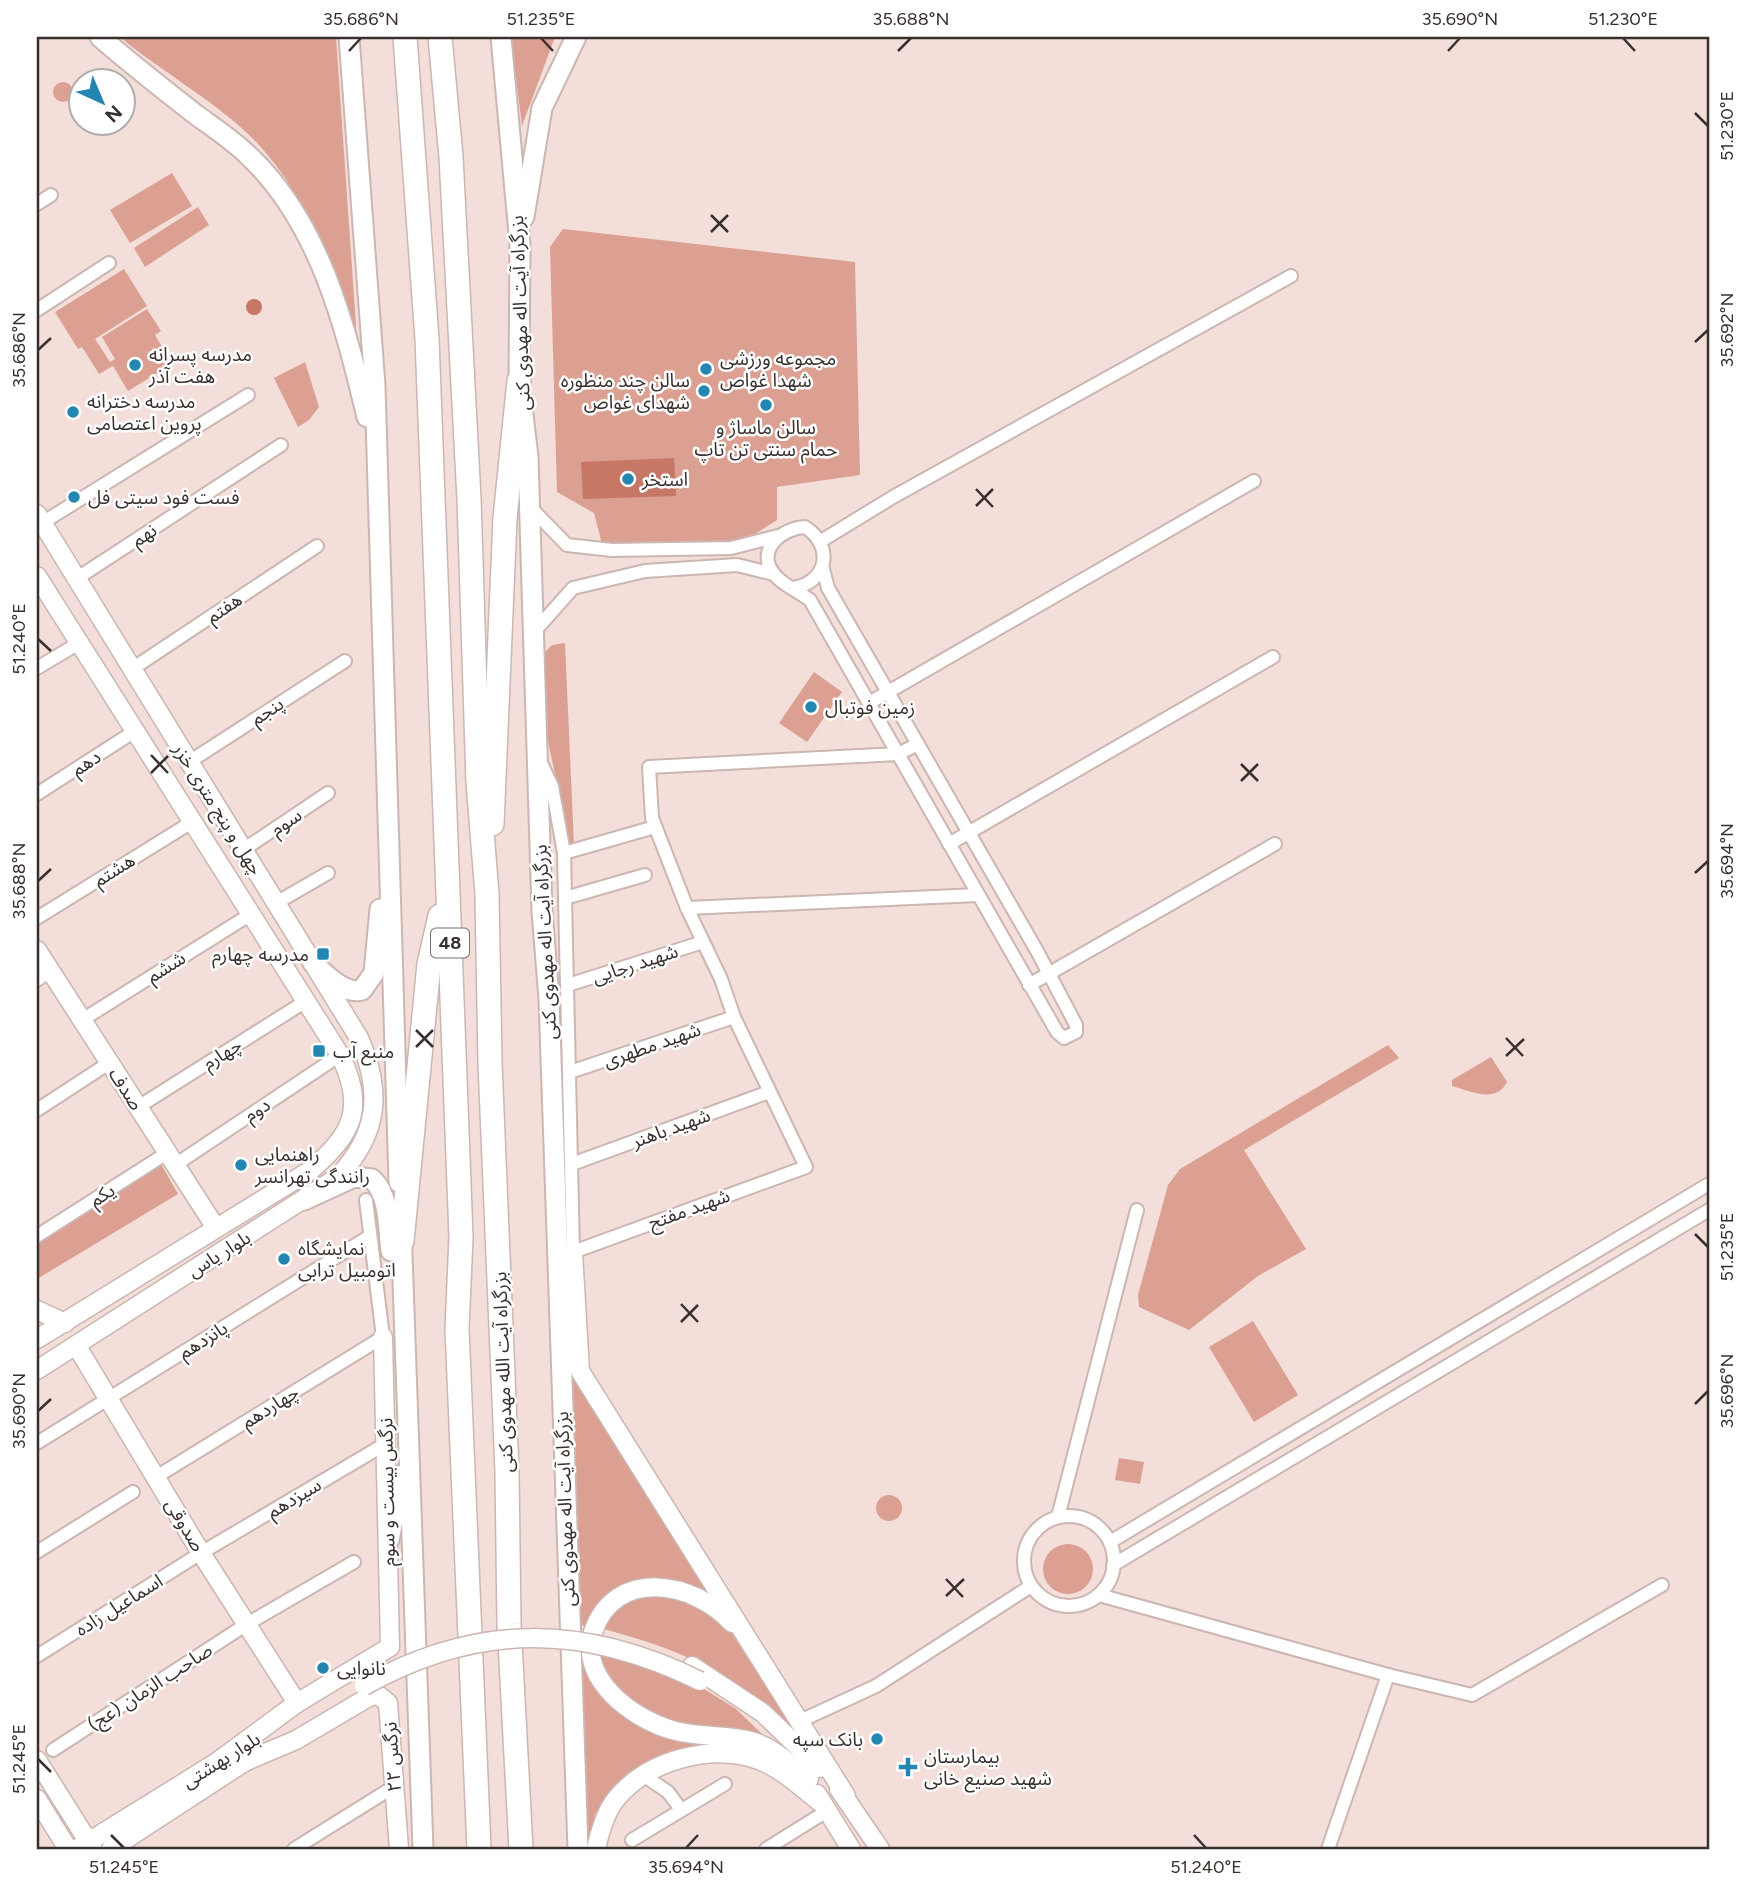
<svg xmlns="http://www.w3.org/2000/svg" width="1746" height="1886" viewBox="0 0 1746 1886" font-family="Figtree,'Noto Sans Arabic',sans-serif">
	<style>
		.green { fill: #dba092 }
		.water { fill: #c67765 }
		.lines { fill: none; stroke-linecap: round; stroke-linejoin: round }
		.street-casing { stroke: #cbb6b1; stroke-width: 16 }
		.secondary-casing { stroke: #cbb6b1; stroke-width: 21 }
		.primary-casing { stroke: #cbb6b1; stroke-width: 23 }
		.highway-casing { stroke: #cbb6b1; stroke-width: 26 }
		.street { stroke: #fff; stroke-width: 12 }
		.secondary { stroke: #fff; stroke-width: 18 }
		.primary { stroke: #fff; stroke-width: 19 }
		.highway { stroke: #fff; stroke-width: 23 }
		.secondary-bridge-casing { stroke: #cbb6b1; stroke-width: 21; stroke-linecap: butt }
		.secondary-bridge { stroke: #fff; stroke-width: 18 }
		.ticks { fill: none; stroke: #38302e; stroke-width: 2.5 }
		.poi-dot { fill: #2386b1; stroke: #fff; stroke-width: 2.5 }
		.labels { text-anchor: middle; dominant-baseline: central; stroke-width: 5; stroke-linejoin: round; paint-order: stroke }
		.shield { fill: #fff; stroke: #746e6d; stroke-width: 2 }
		.shield-label { font-size: 18px; font-weight: bold; fill: #38302e }
		.street-label { font-size: 19px; fill: #38302e; stroke: #fff }
		.poi-label { font-size: 19px; fill: #38302e; stroke: #fff; text-anchor: start }
		.neatline { fill: none; stroke: #38302e; stroke-width: 2.5 }
		.ticks-label { font-size: 18px; text-anchor: middle; fill: #38302e }
	</style>
	<rect width="100%" height="100%" fill="#f3ded9"/>
	<g class="green">
		<path d="M120,37H336L357,340C331,272 310,200 259,145C221,104 164,74 120,37Z"/>
		<path d="M511,37H555L522,126Z"/>
		<circle cx="63" cy="92" r="10"/>
		<path d="M172,173L192,206L130,243L110,210Z"/>
		<path d="M198,207L209,225L145,267L134,248Z"/>
		<path d="M563,229L855,262L860,475L777,487V520L744,541L602,544L594,513L557,492L550,247Z"/>
		<path d="M124,269L147,306L95,339L110,362L115,359L102,337L147,309L161,331L155,335L172,364L128,391L113,366L99,374L82,347L78,349L55,312Z"/>
		<path d="M305,362L319,407L309,420L298,427L274,378Z"/>
		<path d="M565,643L574,845L565,846L561,801L548,742L544,653L552,645Z"/>
		<path d="M814,672L842,692L807,742L779,723Z"/>
		<path d="M1388,1045L1399,1058L1244,1150L1306,1249L1258,1276L1189,1330L1139,1307L1138,1295L1168,1185L1180,1169Z"/>
		<path d="M1491,1057L1507,1082C1496,1104 1470,1091 1452,1086V1080Z"/>
		<path d="M161,1164L178,1194L37,1279V1245Z"/>
		<path d="M1253,1321L1298,1395L1254,1422L1209,1347Z"/>
		<path d="M568,1354L578,1387L710,1595C676,1578 656,1574 622,1592C605,1601 595,1609 587,1626L577,1625Z"/>
		<path d="M1119,1458L1144,1462L1140,1484L1115,1480Z"/>
		<circle cx="889" cy="1508" r="13"/>
		<circle cx="1068" cy="1569" r="25"/>
		<path d="M677,1595L725,1623L805,1747C791,1733 777,1718 763,1704C718,1664 657,1643 600,1628C624,1596 639,1597 677,1595Z"/>
		<path d="M579,1647H585L608,1700L724,1742L719,1747L606,1799L595,1814L590,1849H586Z"/>
		<path d="M598,1650L701,1687L736,1709L784,1755C725,1739 643,1730 605,1675C601,1669 600,1657 598,1650Z"/>
	</g>
	<g class="water">
		<circle cx="254" cy="307" r="8"/>
		<path d="M674,458L676,496L583,499L581,462Z"/>
	</g>
	<g class="lines">
		<g class="street-casing">
			<g id="street">
				<path d="M37,204L51,195"/>
				<path d="M37,310L109,263"/>
				<path d="M530,507L567,545L612,550L731,548L778,536"/>
				<path d="M42,523L248,395"/>
				<path d="M821,541L893,497L1291,276"/>
				<path d="M76,579L281,445"/>
				<path d="M793,588C827,583 835,546 805,527C782,528 755,550 774,574C782,585 800,592 810,600L1057,1032L1064,1038L1076,1032V1025L1037,951L828,588L823,569"/>
				<path d="M534,632L573,588L645,571L737,565L774,574"/>
				<path d="M37,668L79,643"/>
				<path d="M132,669L317,546"/>
				<path d="M869,703L1254,481"/>
				<path d="M540,761L552,786L564,853L573,1252L806,1167L734,1017L721,979L687,908L652,818L649,767L898,754L918,744"/>
				<path d="M189,762L345,661"/>
				<path d="M37,794L135,731"/>
				<path d="M949,844L1273,657"/>
				<path d="M243,850L328,793"/>
				<path d="M564,853L648,829"/>
				<path d="M565,898L645,875"/>
				<path d="M276,903L328,873"/>
				<path d="M687,908L978,895"/>
				<path d="M37,918L192,822"/>
				<path d="M37,980L50,971"/>
				<path d="M568,985L703,942"/>
				<path d="M1029,985L1275,844"/>
				<path d="M82,1020L251,914"/>
				<path d="M570,1072L734,1017"/>
				<path d="M138,1107L306,1001"/>
				<path d="M37,1110L109,1063"/>
				<path d="M572,1164L769,1092"/>
				<path d="M175,1165L340,1055"/>
				<path d="M37,1236L167,1153"/>
				<path d="M37,1443L370,1236"/>
				<path d="M156,1477L383,1337L366,1200"/>
				<circle cx="1069" cy="1561" r="45"/>
				<path d="M1058,1517L1137,1210"/>
				<path d="M1110,1542L1709,1184"/>
				<path d="M37,1552L133,1492"/>
				<path d="M1113,1565L1709,1210"/>
				<path d="M1099,1595L1388,1675L1472,1695L1662,1585"/>
				<path d="M37,1656L201,1553L387,1443"/>
				<path d="M800,1721L876,1686L1031,1586"/>
				<path d="M53,1750L247,1624L354,1562"/>
				<path d="M643,1775L668,1792L680,1808"/>
				<path d="M632,1840L725,1784"/>
				<path d="M294,1849L395,1786"/>
				<path d="M766,1849L827,1811"/>
				<path d="M1328,1849L1388,1675"/>
			</g>
		</g>
		<g class="secondary-casing">
			<g id="secondary">
				<path d="M37,514L359,1038C383,1093 378,1134 338,1177L37,1370"/>
				<path d="M37,576L340,1055C366,1108 353,1133 311,1170L37,1339"/>
				<path d="M37,950L216,1228"/>
				<path d="M573,1252L580,1371L846,1796"/>
				<path d="M37,1310L65,1323"/>
				<path d="M76,1345L201,1553L297,1703"/>
				<path d="M732,1623C694,1581 615,1567 593,1632C578,1679 633,1719 672,1730C698,1738 726,1734 751,1741C773,1747 791,1765 809,1779"/>
				<path d="M692,1666L763,1713L820,1768"/>
				<path d="M37,1760L93,1849"/>
				<path d="M244,1762L296,1740L367,1698L377,1694L388,1703L399,1849"/>
				<path d="M213,1765L297,1703L390,1647L383,1337"/>
				<path d="M839,1789L880,1849"/>
				<path d="M817,1794L851,1849"/>
				<path d="M37,1799L68,1849"/>
				<path d="M77,1849L222,1759"/>
				<path d="M111,1849L252,1757"/>
				<path d="M596,1849C599,1834 606,1811 616,1799C648,1760 711,1743 759,1760C782,1769 802,1788 821,1803"/>
			</g>
		</g>
		<g class="primary-casing">
			<g id="primary">
				<path d="M100,37C131,64 163,89 195,114C214,128 234,141 250,157C320,224 345,326 367,417"/>
				<path d="M349,37L375,386L399,1182"/>
				<path d="M501,37L520,245L519,381L528,457L542,911L549,999L578,1849"/>
				<path d="M524,217L542,108L576,37"/>
				<path d="M313,963C326,974 344,995 362,990L374,973L380,909"/>
				<path d="M304,1200L354,1177L372,1179C390,1195 388,1229 391,1251"/>
				<path d="M401,1226L423,1849"/>
				<path d="M389,1540L402,1475"/>
			</g>
		</g>
		<g class="highway-casing">
			<g id="highway">
				<path d="M405,37L427,339L461,1237L457,1329L479,1849"/>
				<path d="M440,37L451,157L469,499L478,782L487,894L490,1063L507,1471L509,1624L521,1849"/>
				<path d="M492,824L505,518L519,381"/>
				<path d="M402,1241L429,964L440,916"/>
			</g>
		</g>
		<use href="#street" class="street"/>
		<use href="#secondary" class="secondary"/>
		<use href="#primary" class="primary"/>
		<use href="#highway" class="highway"/>
		<g class="secondary-bridge-casing">
			<path id="secondary-bridge" d="M364,1686C478,1622 584,1624 700,1681"/>
		</g>
		<use href="#secondary-bridge" class="secondary-bridge"/>
	</g>
	<path class="ticks" d="M541,38L553,51M1623,38L1635,51M349,51L361,38M898,51L911,38M1448,51L1460,38M1695,113L1708,126M711,215L728,232M711,232L728,215M1695,342L1708,330M38,350L51,338M976,489L993,507M976,506L993,489M38,639L51,651M151,755L168,773M1241,764L1258,781M151,773L168,756M1241,781L1258,764M1695,873L1708,861M38,881L51,869M416,1030L433,1047M1506,1038L1523,1056M416,1047L433,1030M1506,1056L1524,1039M1695,1234L1708,1247M681,1304L698,1322M681,1322L698,1305M1695,1404L1708,1391M38,1411L51,1399M946,1579L963,1597M946,1596L964,1579M38,1759L51,1772M111,1835L124,1848M1194,1835L1206,1848M686,1848L698,1835"/>
	<g class="poi-dot">
		<circle cx="135" cy="365" r="7"/>
		<circle cx="706" cy="369" r="7"/>
		<circle cx="704" cy="391" r="7"/>
		<circle cx="766" cy="405" r="7"/>
		<circle cx="73" cy="412" r="7"/>
		<circle cx="628" cy="479" r="7"/>
		<circle cx="74" cy="497" r="7"/>
		<circle cx="811" cy="707" r="7"/>
		<rect x="316" y="947" width="14" height="14" rx="3.5"/>
		<rect x="312" y="1044" width="14" height="14" rx="3.5"/>
		<circle cx="241" cy="1165" r="7"/>
		<circle cx="284" cy="1259" r="7"/>
		<circle cx="323" cy="1668" r="7"/>
		<circle cx="877" cy="1739" r="7"/>
		<path d="M904.5 1756.5h7v7h7v7h-7v7h-7v-7h-7v-7h7z"/>
	</g>
	<g class="labels">
		<rect class="shield" x="431" y="928.5" width="38" height="29" rx="5"/>
		<g class="shield-label">
			<text x="450" y="943">48</text>
		</g>
		<g class="street-label">
			<text transform="translate(520 313) rotate(-92)">بزرگراه آیت اله مهدوی کنی</text>
			<text transform="translate(144 535) rotate(-33)">نهم</text>
			<text transform="translate(224 608) rotate(-34)">هفتم</text>
			<text transform="translate(267 711) rotate(-33)">پنجم</text>
			<text transform="translate(86 763) rotate(-33)">دهم</text>
			<text transform="translate(218 809) rotate(58)">چهل و پنج متری خزر</text>
			<text transform="translate(286 822) rotate(-34)">سوم</text>
			<text transform="translate(114 870) rotate(-32)">هشتم</text>
			<text transform="translate(545 942) rotate(-93)">بزرگراه آیت اله مهدوی کنی</text>
			<text transform="translate(635 964) rotate(-18)">شهید رجایی</text>
			<text transform="translate(166 967) rotate(-32)">ششم</text>
			<text transform="translate(652 1045) rotate(-19)">شهید مطهری</text>
			<text transform="translate(222 1054) rotate(-32)">چهارم</text>
			<text transform="translate(126 1089) rotate(57)">صدف</text>
			<text transform="translate(257 1110) rotate(-34)">دوم</text>
			<text transform="translate(671 1128) rotate(-20)">شهید باهنر</text>
			<text transform="translate(102 1195) rotate(-33)">یکم</text>
			<text transform="translate(689 1209) rotate(-20)">شهید مفتح</text>
			<text transform="translate(219 1254) rotate(-32)">بلوار یاس</text>
			<text transform="translate(203 1340) rotate(-32)">پانزدهم</text>
			<text transform="translate(503 1372) rotate(-92)">بزرگراه آیت الله مهدوی کنی</text>
			<text transform="translate(270 1407) rotate(-32)">چهاردهم</text>
			<text transform="translate(387 1492) rotate(-91)">نرگس بیست و سوم</text>
			<text transform="translate(294 1498) rotate(-31)">سیزدهم</text>
			<text transform="translate(565 1509) rotate(-92)">بزرگراه آیت اله مهدوی کنی</text>
			<text transform="translate(185 1525) rotate(59)">صدوقی</text>
			<text transform="translate(119 1605) rotate(-32)">اسماعیل زاده</text>
			<text transform="translate(150 1687) rotate(-33)">صاحب الزمان (عج)</text>
			<text transform="translate(392 1757) rotate(-94)">نرگس ۲۲</text>
			<text transform="translate(221 1760) rotate(-32)">بلوار بهشتی</text>
		</g>
		<g class="poi-label">
			<text x="149" y="354">مدرسه پسرانه<tspan x="149" dy="22">هفت آذر</tspan></text>
			<text x="720" y="358">مجموعه ورزشی<tspan x="720" dy="22">شهدا غواص</tspan></text>
			<text x="690" y="380" text-anchor="end">سالن چند منظوره<tspan x="690" dy="22">شهدای غواص</tspan></text>
			<text x="87" y="401">مدرسه دخترانه<tspan x="87" dy="22">پروین اعتصامی</tspan></text>
			<text x="766" y="427" text-anchor="middle">سالن ماساژ و<tspan x="766" dy="22">حمام سنتی تن تاپ</tspan></text>
			<text x="642" y="479">استخر</text>
			<text x="88" y="497">فست فود سیتی فل</text>
			<text x="825" y="707">زمین فوتبال</text>
			<text x="309" y="954" text-anchor="end">مدرسه چهارم</text>
			<text x="333" y="1051">منبع آب</text>
			<text x="255" y="1154">راهنمایی<tspan x="255" dy="22">رانندگی تهرانسر</tspan></text>
			<text x="298" y="1248">نمایشگاه<tspan x="298" dy="22">اتومبیل ترابی</tspan></text>
			<text x="337" y="1668">نانوایی</text>
			<text x="863" y="1739" text-anchor="end">بانک سپه</text>
			<text x="924" y="1756">بیمارستان<tspan x="924" dy="22">شهید صنیع خانی</tspan></text>
		</g>
	</g>
	<rect width="1746" height="1886" fill="none" stroke="#ffffff" stroke-width="77"/>
	<g transform="translate(102 102) rotate(136)"><circle r="33" fill="#ffffff" stroke="#afacab" stroke-width="2"/>
	<path d="M0-5L12 26L0 18L-12 26Z" fill="#2386b1"/>
	<text y="-10" font-size="19" font-weight="bold" text-anchor="middle" fill="#38302e">N</text>
	</g>
	<rect x="38" y="38" width="1670" height="1810" class="neatline"/>
	<g class="ticks-label">
		<text x="361" y="25">35.686°N</text>
		<text x="541" y="25">51.235°E</text>
		<text x="911" y="25">35.688°N</text>
		<text x="1460" y="25">35.690°N</text>
		<text x="1623" y="25">51.230°E</text>
		<text transform="translate(1727 126) rotate(-90)" y="6">51.230°E</text>
		<text transform="translate(1727 330) rotate(-90)" y="6">35.692°N</text>
		<text transform="translate(19 350) rotate(-90)" y="6">35.686°N</text>
		<text transform="translate(19 639) rotate(-90)" y="6">51.240°E</text>
		<text transform="translate(1727 861) rotate(-90)" y="6">35.694°N</text>
		<text transform="translate(19 881) rotate(-90)" y="6">35.688°N</text>
		<text transform="translate(1727 1247) rotate(-90)" y="6">51.235°E</text>
		<text transform="translate(1727 1391) rotate(-90)" y="6">35.696°N</text>
		<text transform="translate(19 1411) rotate(-90)" y="6">35.690°N</text>
		<text transform="translate(19 1759) rotate(-90)" y="6">51.245°E</text>
		<text x="124" y="1873">51.245°E</text>
		<text x="686" y="1873">35.694°N</text>
		<text x="1206" y="1873">51.240°E</text>
	</g>
</svg>
